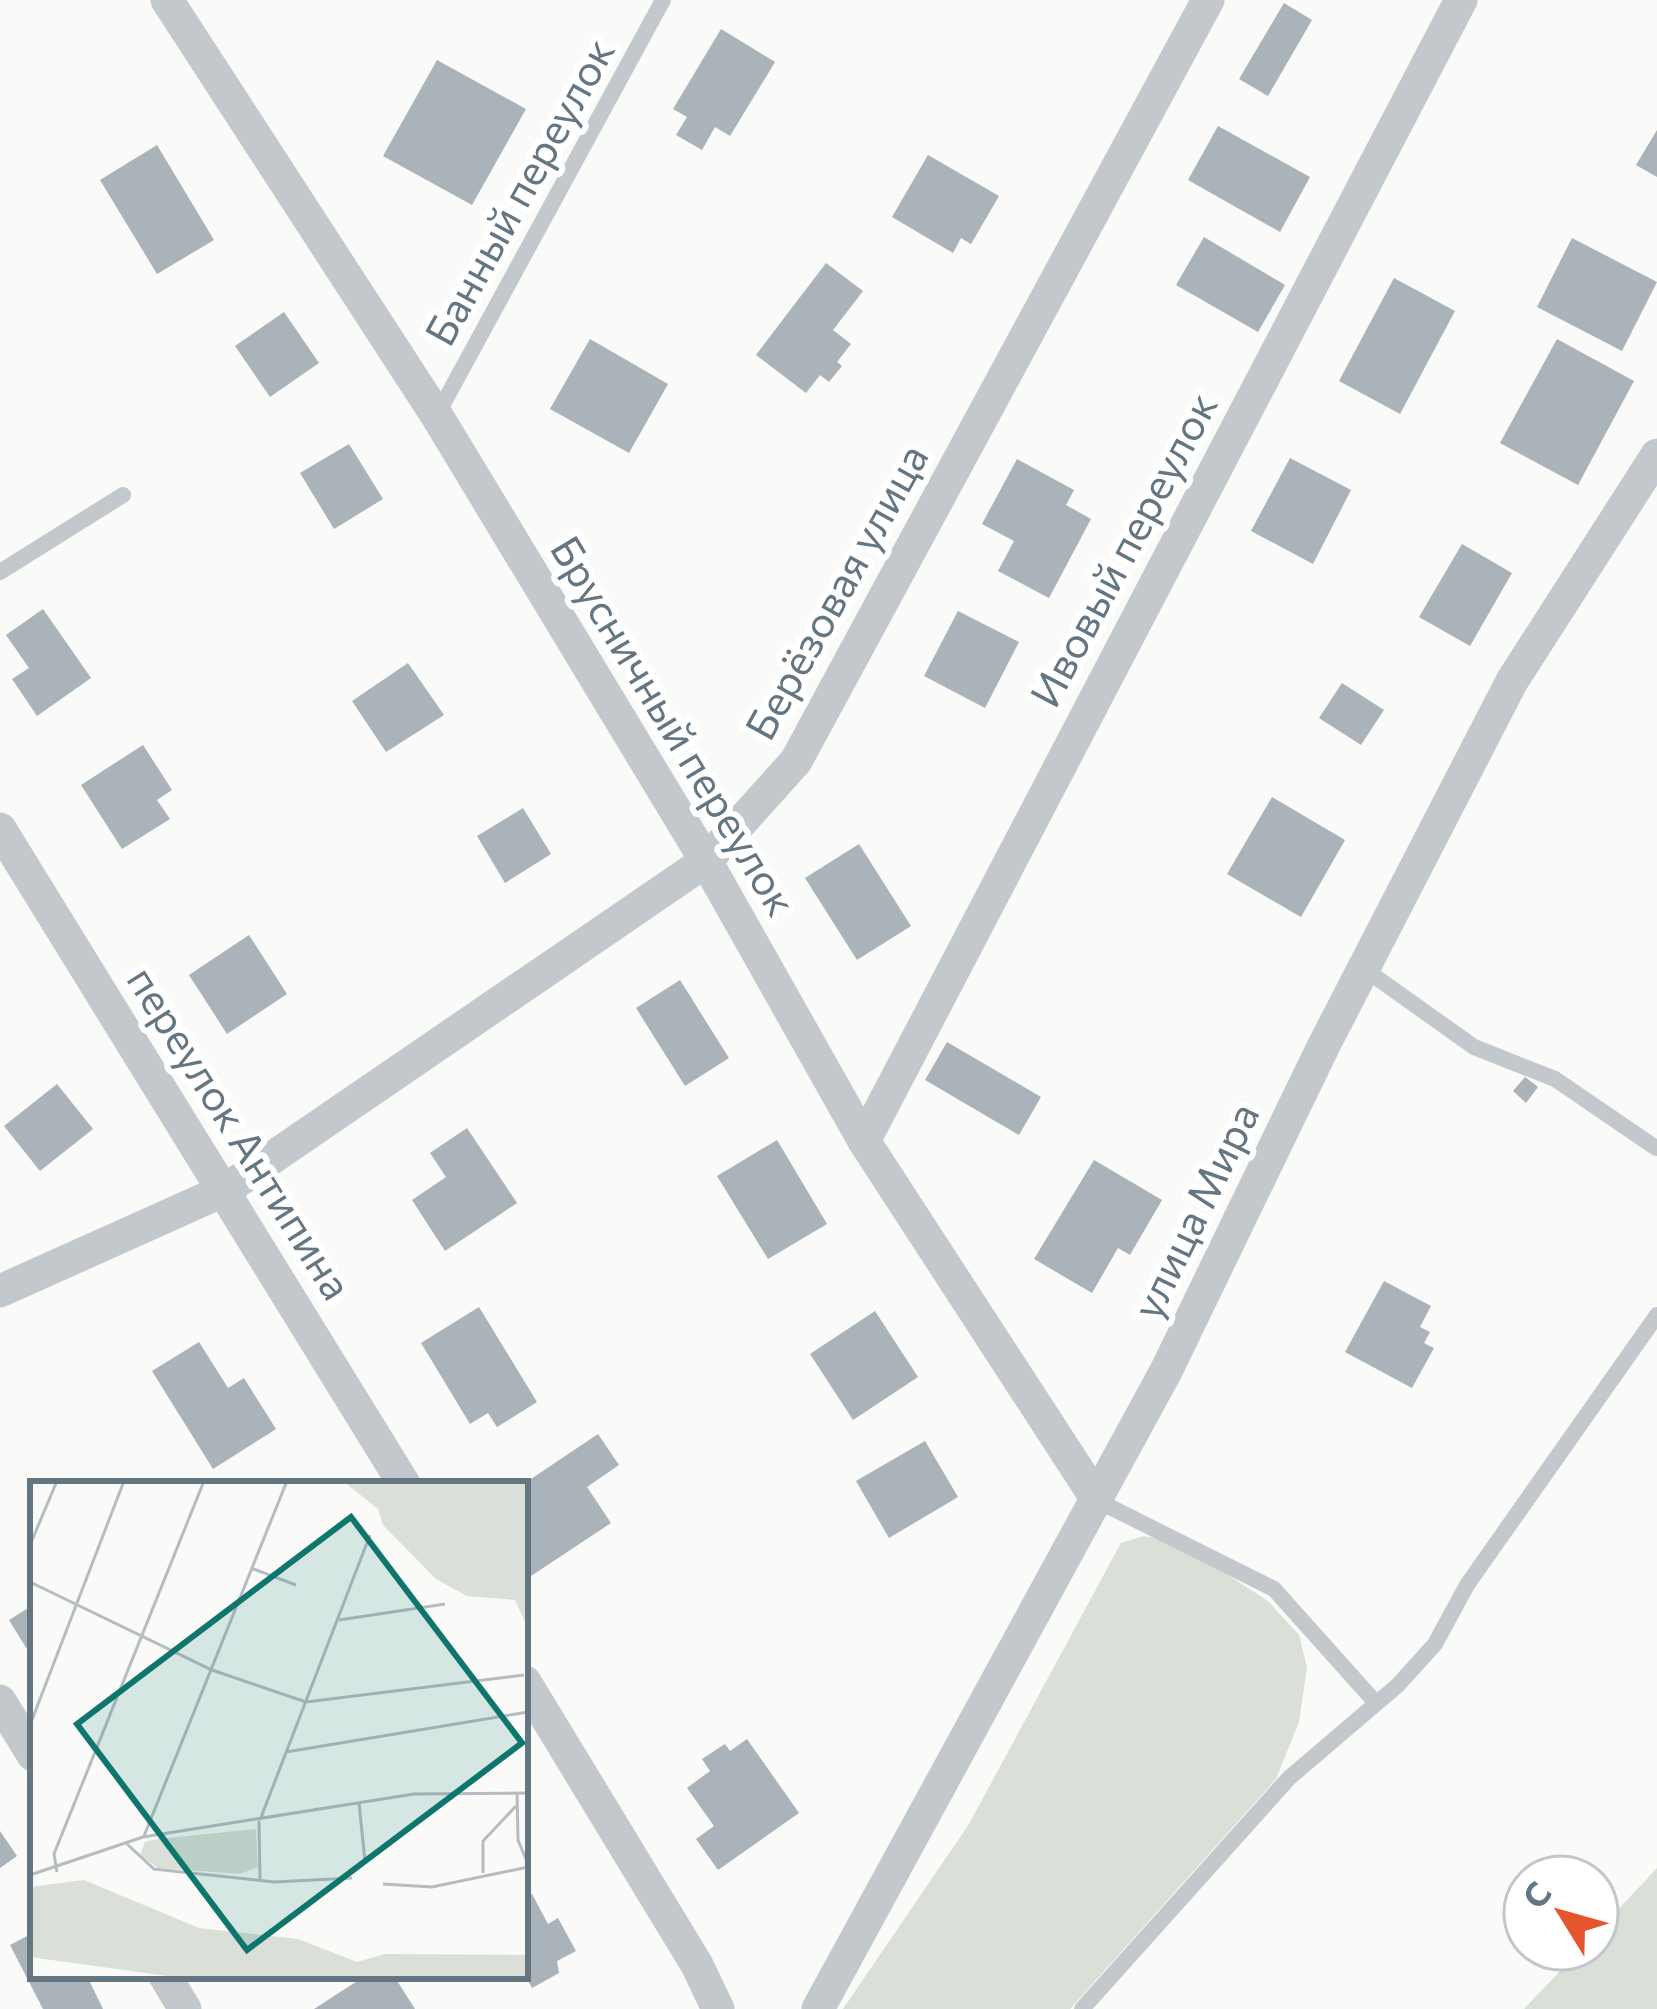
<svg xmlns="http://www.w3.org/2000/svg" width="1657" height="2009" viewBox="0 0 1657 2009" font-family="Commissioner,sans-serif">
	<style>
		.green { fill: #dadfd7 }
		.building { fill: #aab3b9 }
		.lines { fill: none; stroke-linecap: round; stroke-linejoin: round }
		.lane { stroke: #c3c8cc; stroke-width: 16 }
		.street { stroke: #c3c8cc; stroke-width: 33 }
		.labels { text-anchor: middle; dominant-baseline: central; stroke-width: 12; stroke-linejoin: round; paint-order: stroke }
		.street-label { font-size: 42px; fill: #657683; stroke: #fff }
		.inset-road { fill: none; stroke: #b5bdc2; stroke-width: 3 }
		.view { fill: #0f766e; fill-opacity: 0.15; stroke: #0f766e; stroke-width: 6 }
		.inset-edge { fill: none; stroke: #657683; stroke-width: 6 }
	</style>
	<rect width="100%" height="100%" fill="#fafaf8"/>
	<g class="green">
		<path d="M1144,1536L1177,1542L1268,1601L1299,1635L1307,1667L1299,1722L1276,1779L1070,2009H843L969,1824L1121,1543Z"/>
		<path d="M1657,1868V2009H1524L1581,1949H1597V1932Z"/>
	</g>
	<g class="building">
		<path d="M1284,3L1312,20L1268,96L1239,79Z"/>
		<path d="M721,29L775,62L730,136L715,127L702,150L676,135L687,117L673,109Z"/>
		<path d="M437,60L526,109L472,205L383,156Z"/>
		<path d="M1218,126L1310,177L1280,232L1188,180Z"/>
		<path d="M1657,130V177L1636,165Z"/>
		<path d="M157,145L214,240L157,274L100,180Z"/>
		<path d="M928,155L999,196L971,244L961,238L953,253L892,217Z"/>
		<path d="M1204,237L1285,285L1258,332L1176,285Z"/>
		<path d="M1572,238L1657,282L1622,351L1537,307Z"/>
		<path d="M826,263L863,291L833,330L851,344L837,362L842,366L829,382L820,375L806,393L756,355Z"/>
		<path d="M1394,278L1455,311L1400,414L1339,381Z"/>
		<path d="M284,312L319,363L270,397L235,346Z"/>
		<path d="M590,339L668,384L629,453L550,409Z"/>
		<path d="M1557,339L1634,381L1578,485L1500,443Z"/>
		<path d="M349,444L383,499L334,529L300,473Z"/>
		<path d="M1290,458L1351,490L1313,564L1251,531Z"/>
		<path d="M1017,459L1074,490L1066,505L1091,519L1049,598L998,571L1014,541L982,524Z"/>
		<path d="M1462,544L1512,573L1470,646L1419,617Z"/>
		<path d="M43,609L91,678L37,716L12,679L29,668L6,635Z"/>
		<path d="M958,611L1019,642L985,708L924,676Z"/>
		<path d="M408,663L444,715L386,752L352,701Z"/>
		<path d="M1342,683L1384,710L1361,745L1319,718Z"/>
		<path d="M143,745L172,790L157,800L170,819L122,849L81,785Z"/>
		<path d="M1272,797L1345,840L1301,917L1227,874Z"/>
		<path d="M523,808L551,854L505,883L477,836Z"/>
		<path d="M859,844L911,926L857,960L805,878Z"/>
		<path d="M249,935L287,994L227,1034L189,975Z"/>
		<path d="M680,980L729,1058L685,1086L636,1008Z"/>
		<path d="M947,1042L1041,1097L1019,1135L925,1080Z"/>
		<path d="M1525,1077L1538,1087L1526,1103L1513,1091Z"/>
		<path d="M57,1084L93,1129L40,1171L4,1126Z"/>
		<path d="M467,1128L517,1203L445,1251L412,1200L446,1177L430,1153Z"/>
		<path d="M777,1140L827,1224L768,1259L717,1176Z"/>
		<path d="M1094,1160L1162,1200L1130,1255L1118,1248L1092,1293L1034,1259Z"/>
		<path d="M1384,1281L1431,1306L1420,1327L1430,1332L1424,1343L1434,1348L1412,1388L1345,1352Z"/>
		<path d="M479,1307L537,1402L497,1427L488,1413L470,1424L421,1343Z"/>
		<path d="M875,1311L918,1377L853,1420L810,1354Z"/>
		<path d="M199,1342L228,1388L244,1378L276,1429L213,1469L152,1371Z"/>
		<path d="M598,1434L619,1465L587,1487L611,1523L531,1576L525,1568V1483Z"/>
		<path d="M925,1441L958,1497L889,1538L856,1481Z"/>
		<path d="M33,1605V1659L9,1620Z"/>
		<path d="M747,1739L799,1813L718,1870L696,1839L714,1826L687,1788L710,1771L702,1759L725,1744L730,1751Z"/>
		<path d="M0,1831L17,1856L0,1868Z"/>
		<path d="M532,1894L548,1924L558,1918L576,1951L557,1961L559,1973L532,1988L525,1975V1898Z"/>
		<path d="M33,1933V1976H87L103,2009H43L10,1945Z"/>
		<path d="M365,1976H394L415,2009H314Z"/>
	</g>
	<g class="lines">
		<g class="lane">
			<path d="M437,415L663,0"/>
			<path d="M0,572L123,495"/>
			<path d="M1363,968L1474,1047L1555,1079L1656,1148"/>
			<path d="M1098,1501L1274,1589L1376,1703"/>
			<path d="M1082,2009L1289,1778L1398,1685L1435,1644L1467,1585L1657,1315"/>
		</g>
		<g class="street">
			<path d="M167,0L437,416L706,861L864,1141L1098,1501"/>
			<path d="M0,829L404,1484"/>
			<path d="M864,1141L1461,0"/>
			<path d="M0,1291L225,1190L706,861L796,761L1208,0"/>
			<path d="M525,1682L697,1965L718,2009"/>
			<path d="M0,1701L33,1755"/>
			<path d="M165,1976L185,2009"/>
			<path d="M818,2009L1166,1371L1324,1045L1512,681L1657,455"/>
		</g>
	</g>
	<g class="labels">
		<g class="street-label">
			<text transform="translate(518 191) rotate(-61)">Банный переулок</text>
			<text transform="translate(1122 549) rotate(-62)">Ивовый переулок</text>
			<text transform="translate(835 591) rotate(-61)">Берёзовая улица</text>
			<text transform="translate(675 725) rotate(59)">Брусничный переулок</text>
			<text transform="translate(241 1132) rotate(58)">переулок Антипина</text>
			<text transform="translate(1194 1210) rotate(-64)">улица Мира</text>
		</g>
	</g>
	<g transform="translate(30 1481)">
		<rect width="498" height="498" fill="#fafaf8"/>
		<path d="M313,0H498V148L485,119L437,115L406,98L353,44L348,28ZM226,348L228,386L210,393L128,387L110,374L115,361L127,358ZM54,399L169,447L268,458L327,481L355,473L498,474V498H159L0,476V406Z" fill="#dadfd7"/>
		<path class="inset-road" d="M0,64L27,0M221,87L266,104M0,101L182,189L276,221L494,194M309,139L415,123M0,244L94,0M256,271L498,231M487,311L488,359L498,383M329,322L335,380M230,339L340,54M229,340L230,399M114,355L257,0M97,363L124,388L244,401L322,397M27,391L24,373L174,0M453,392V360L486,325M0,394L113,356L384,313L498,312M353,403L402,406L498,386"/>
		<path class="view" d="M321,36L492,262L217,469L47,243Z"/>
		<rect width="498" height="498" class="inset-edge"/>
	</g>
	<g transform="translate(1561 1913) rotate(307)"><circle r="57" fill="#ffffff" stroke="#c1c8cd" stroke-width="3"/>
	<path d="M0-9L21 45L0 30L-21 45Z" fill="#e4572e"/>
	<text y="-18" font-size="33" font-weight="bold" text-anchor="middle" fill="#657683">С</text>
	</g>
</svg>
